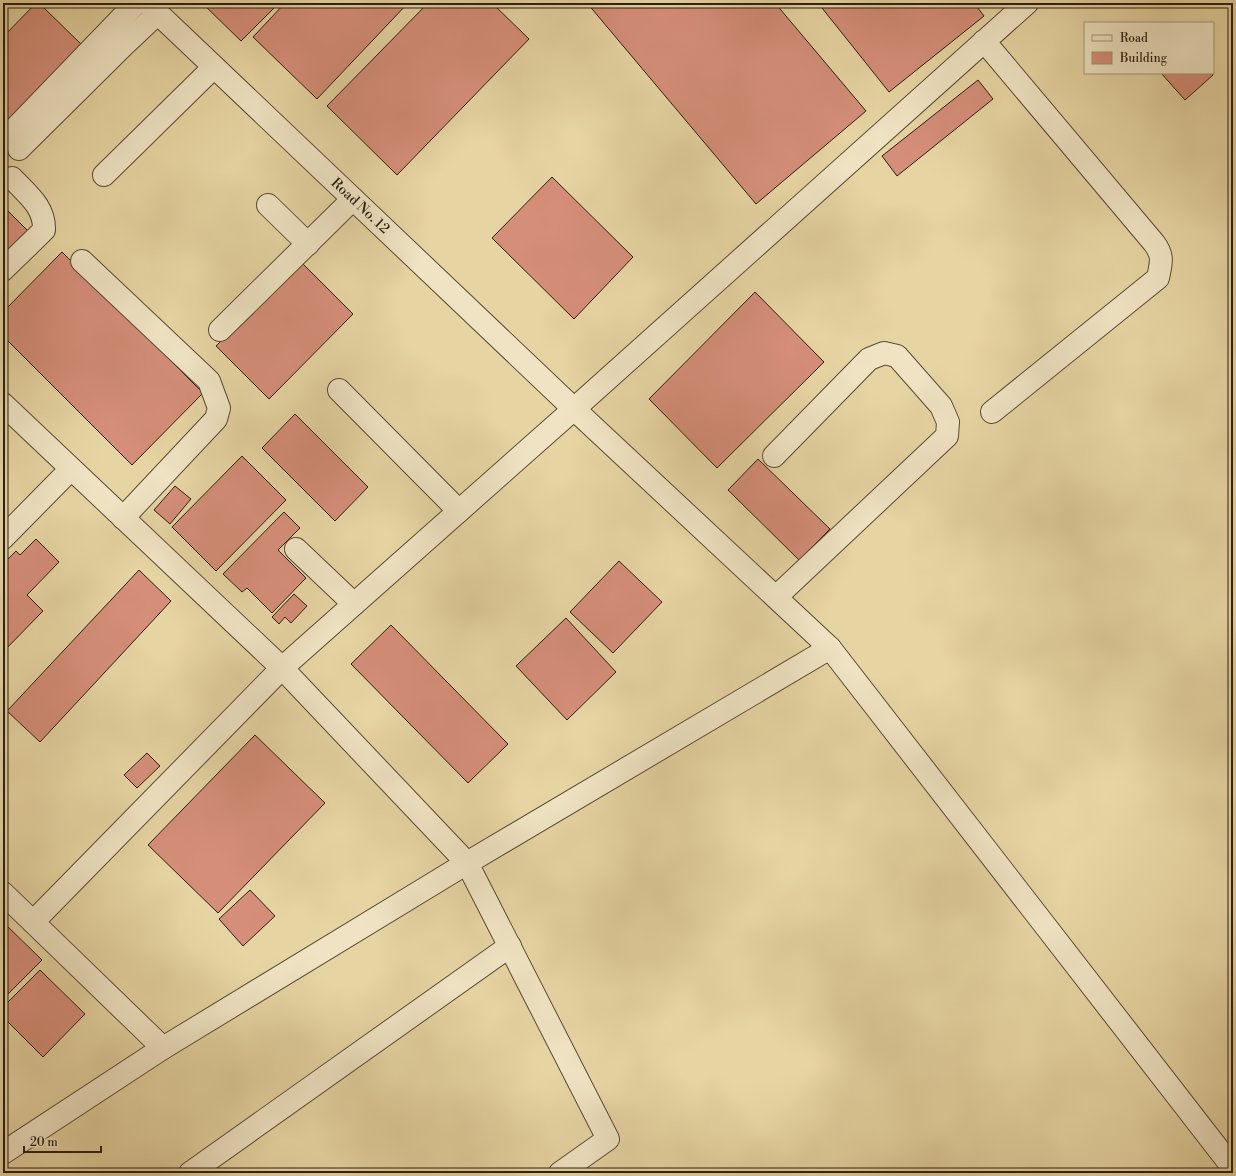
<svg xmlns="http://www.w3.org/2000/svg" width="1236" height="1176" viewBox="0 0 1236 1176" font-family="'Libre Bodoni',serif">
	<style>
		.building { fill: #d58e79; stroke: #2a1f10 }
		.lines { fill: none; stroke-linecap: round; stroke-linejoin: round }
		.minor-casing { stroke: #594c34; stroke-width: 24 }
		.minor { stroke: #efe3c3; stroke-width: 22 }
		.labels { text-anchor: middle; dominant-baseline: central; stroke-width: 3; stroke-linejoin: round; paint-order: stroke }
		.street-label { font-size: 14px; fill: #2a1f10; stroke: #efe3c3 }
	</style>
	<rect width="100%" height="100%" fill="#e6d4a2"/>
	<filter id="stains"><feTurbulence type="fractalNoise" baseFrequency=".005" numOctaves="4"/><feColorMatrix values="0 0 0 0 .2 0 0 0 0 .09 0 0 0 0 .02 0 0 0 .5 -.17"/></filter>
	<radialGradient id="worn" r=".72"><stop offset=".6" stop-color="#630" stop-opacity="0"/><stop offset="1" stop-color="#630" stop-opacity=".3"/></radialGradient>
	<g class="building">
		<path d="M36,3H39L85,48L3,133V37Z"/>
		<path d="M202,3H279L241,41Z"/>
		<path d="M285,3H408L317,99L253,37Z"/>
		<path d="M428,3H492L529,39L397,175L327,106Z"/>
		<path d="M587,3H775L866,111L756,204Z"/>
		<path d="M818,3H974L984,16L889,92Z"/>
		<path d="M1161,73H1212L1213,75L1185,100Z"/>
		<path d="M978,80L993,99L897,176L882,156Z"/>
		<path d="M552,177L633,257L574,319L492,238Z"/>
		<path d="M3,206L28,231L3,256Z"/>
		<path d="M62,252L203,393L132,465L3,336V312Z"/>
		<path d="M300,261L353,314L269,399L216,346Z"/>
		<path d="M755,292L824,362L717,468L649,399Z"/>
		<path d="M295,414L368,487L335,521L262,448Z"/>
		<path d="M242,456L286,500L216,571L172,527Z"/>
		<path d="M758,459L830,529L799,560L728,490Z"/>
		<path d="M175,486L191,499L170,524L154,510Z"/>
		<path d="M284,512L300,528L278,550L306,578L272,613L247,588L242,592L223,574Z"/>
		<path d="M36,539L59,562L27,595L43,611L4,651L3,573L5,571L3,568V564L16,551L20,555Z"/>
		<path d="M619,561L662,602L613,653L570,612Z"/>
		<path d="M139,570L171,601L40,742L7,711Z"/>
		<path d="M294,594L307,606L291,623L285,617L279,624L272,617Z"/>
		<path d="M566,618L616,672L567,720L516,666Z"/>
		<path d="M391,625L508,744L468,783L351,664Z"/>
		<path d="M255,735L325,803L218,913L148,845Z"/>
		<path d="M147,753L160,766L137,788L124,775Z"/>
		<path d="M250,890L275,916L243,946L219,919Z"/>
		<path d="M3,922L42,960L3,999Z"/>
		<path d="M40,970L85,1014L43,1057L3,1017V1007Z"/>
	</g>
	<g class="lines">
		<g class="minor-casing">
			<g id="minor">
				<path d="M147,3L574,409L830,648L1233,1168"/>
				<path d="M984,41L1154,243C1164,256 1161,263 1158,278L992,412"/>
				<path d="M3,141L136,3"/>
				<path d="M19,149L125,44L158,13"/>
				<path d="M104,175L214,67"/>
				<path d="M268,205L308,244"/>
				<path d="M82,261L209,381L219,408L216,419L123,518"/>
				<path d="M3,270L44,230C45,207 27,194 12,178"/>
				<path d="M220,330L353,199"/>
				<path d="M339,390L459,511"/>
				<path d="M3,404L282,668L467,863L608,1139L560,1173"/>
				<path d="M774,456L869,359L884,353L897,356L941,406L948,422L947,436L776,597"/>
				<path d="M3,538L71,469"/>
				<path d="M296,549L354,604"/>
				<path d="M3,893L163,1048"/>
				<path d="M33,922L282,668L574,409L1027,3"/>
				<path d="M3,1153L163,1048L467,863L830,648"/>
				<path d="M190,1173L510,946"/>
			</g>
		</g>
		<use href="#minor" class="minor"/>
	</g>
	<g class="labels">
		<g class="street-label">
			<text transform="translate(360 206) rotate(43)">Road No. 12</text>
		</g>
	</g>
	<rect width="1236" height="1176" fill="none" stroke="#e6d4a2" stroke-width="16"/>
	<rect x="4" y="4" width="1228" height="1168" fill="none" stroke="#2a1f10" stroke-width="2"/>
	<rect x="8" y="8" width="1220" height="1160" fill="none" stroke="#2a1f10"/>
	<rect x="1084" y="22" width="130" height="52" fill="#efe3c3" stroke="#a0957b"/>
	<rect x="1092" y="35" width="20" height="6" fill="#efe3c3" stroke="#a0957b"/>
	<text x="1120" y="42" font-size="12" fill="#2a1f10">Road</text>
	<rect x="1092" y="52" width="20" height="12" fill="#d58e79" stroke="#a0957b"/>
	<text x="1120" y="62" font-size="12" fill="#2a1f10">Building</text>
	<path d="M24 1146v6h77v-6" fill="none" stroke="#2a1f10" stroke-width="2"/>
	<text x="30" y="1146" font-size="12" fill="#2a1f10" stroke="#efe3c3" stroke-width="3" paint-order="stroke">20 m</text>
	<rect width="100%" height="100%" filter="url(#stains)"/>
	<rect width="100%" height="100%" fill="url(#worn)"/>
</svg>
